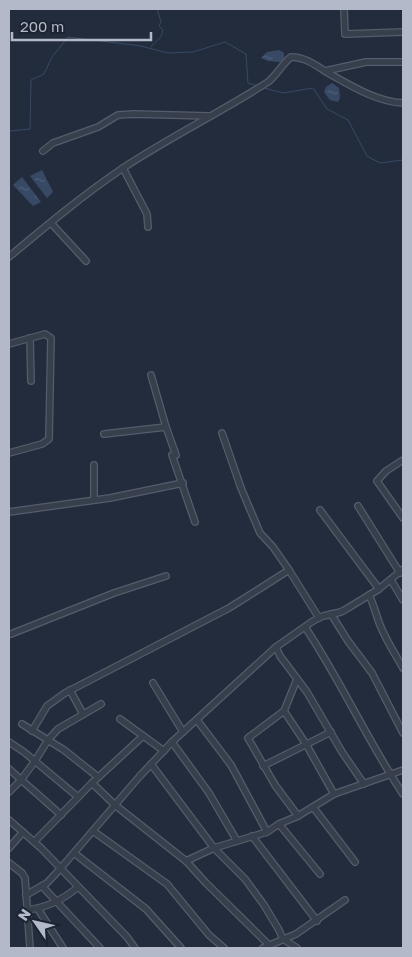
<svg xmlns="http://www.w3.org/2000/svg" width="412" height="957" viewBox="0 0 412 957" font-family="'Golos Text',sans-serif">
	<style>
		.water { fill: url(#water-ripples) }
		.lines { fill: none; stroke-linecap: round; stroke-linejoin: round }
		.stream { stroke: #384966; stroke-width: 1 }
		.minor-casing { stroke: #555c6b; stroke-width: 8 }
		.minor { stroke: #373f4d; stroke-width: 5.5 }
	</style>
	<defs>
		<pattern id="water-ripples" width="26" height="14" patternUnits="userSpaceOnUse" patternTransform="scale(1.25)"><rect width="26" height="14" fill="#384966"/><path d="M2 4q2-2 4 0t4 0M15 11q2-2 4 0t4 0" fill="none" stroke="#52617a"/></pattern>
	</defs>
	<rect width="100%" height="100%" fill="#232c3d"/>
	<g class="water">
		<path d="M279,50L284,53V58L280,62L268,61L261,58L267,52Z"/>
		<path d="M332,83L339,88L340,98L338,102L330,100L324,92L326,87Z"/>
		<path d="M42,170L53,192L47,198L30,176Z"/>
		<path d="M22,177L41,202L33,206L13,185Z"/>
	</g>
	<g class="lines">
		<g class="stream">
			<path d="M151,47C156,39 161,41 163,30L159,26L161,22L157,9"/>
			<path d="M264,88L283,93L313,88L327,109L348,120L367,156L380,163L403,160"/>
			<path d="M9,133L10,131L30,129L31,80L44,74L52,57L68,37L141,46L168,53L193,52L225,42L246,54L248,83L258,86"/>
		</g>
		<g class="minor-casing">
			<g id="minor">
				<path d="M344,9L345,34L403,32"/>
				<path d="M325,71L366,62H403"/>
				<path d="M43,151L53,143L98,127L118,115L134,114L209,116"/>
				<path d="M123,168L147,214L148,227"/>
				<path d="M51,223L86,261"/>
				<path d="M9,257C46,226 83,195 123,168C170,137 221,112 268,82C277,75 282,64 291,57C306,57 318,67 330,74C353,87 378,102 403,103"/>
				<path d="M30,338L31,381"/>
				<path d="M9,344L45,334L51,338L49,439L42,444L9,453"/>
				<path d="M151,375L166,427L176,455"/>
				<path d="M222,433L241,488L260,533L273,547L289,570L319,618"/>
				<path d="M104,434L166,427"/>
				<path d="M172,455L195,522"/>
				<path d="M403,460L386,471L377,481L403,518"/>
				<path d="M94,499V465"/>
				<path d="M358,506L400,573"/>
				<path d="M320,510L379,589"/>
				<path d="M9,512L110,498L183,483"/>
				<path d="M391,580L403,600"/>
				<path d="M369,595C374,605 376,615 380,625C386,640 395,654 403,668"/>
				<path d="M331,614L348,641L372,673L403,733"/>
				<path d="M305,627C341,681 367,740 403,794"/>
				<path d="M9,634H11L114,593L166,576"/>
				<path d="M276,647L280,656L307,692L342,752L364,784"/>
				<path d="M297,679L284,711L248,738L275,785L298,816"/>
				<path d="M153,683L183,732"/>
				<path d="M70,690L83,714"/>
				<path d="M284,711L306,744L334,794"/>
				<path d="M120,719L164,751"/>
				<path d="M197,720L231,765L267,832"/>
				<path d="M22,724L64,750L98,777"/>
				<path d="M32,731L47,706L65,693L229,608L289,570"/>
				<path d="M9,742L24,752L78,797"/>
				<path d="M172,742L209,793L237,841"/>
				<path d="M151,764L214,848L245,879L264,905L279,930L283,939L297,948"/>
				<path d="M263,766L331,732"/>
				<path d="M9,769L61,815"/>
				<path d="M92,783L115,805L186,861L206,883L269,945"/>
				<path d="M9,792L21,780L35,761L48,740L58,729L101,704"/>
				<path d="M313,807L355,862"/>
				<path d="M9,820L41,848L127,937L135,948"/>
				<path d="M279,824L320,874"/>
				<path d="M93,831L167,884L209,935L224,948"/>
				<path d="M252,836L317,921"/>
				<path d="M34,842L92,783L143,736"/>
				<path d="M9,848L23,832"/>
				<path d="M74,853L146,909L181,948"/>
				<path d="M186,861L214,848L267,832L279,824L298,816L334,794L403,770"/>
				<path d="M9,863L22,873L25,878L30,948"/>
				<path d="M42,886L100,948"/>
				<path d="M26,895L47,883L60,869L139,777L172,742L276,647L313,621L323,616L341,612L348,608L379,589L403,569"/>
				<path d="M38,909L63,948"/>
				<path d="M27,910C46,908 62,900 77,888"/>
				<path d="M263,948L296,934L345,900"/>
			</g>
		</g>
		<use href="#minor" class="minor"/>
	</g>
	<rect width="412" height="957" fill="none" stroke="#b3b9c8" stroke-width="20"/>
	<g transform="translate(35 922) rotate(304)" stroke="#1c2432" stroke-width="4" paint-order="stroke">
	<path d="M0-4L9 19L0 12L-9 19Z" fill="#b3b9c8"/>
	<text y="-8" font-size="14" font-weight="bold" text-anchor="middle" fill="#b3b9c8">N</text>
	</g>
	<path d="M12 32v8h139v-8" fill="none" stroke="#b3b9c8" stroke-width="2.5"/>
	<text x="20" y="32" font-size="15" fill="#b3b9c8" stroke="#1c2432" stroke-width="4" paint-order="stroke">200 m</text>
</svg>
